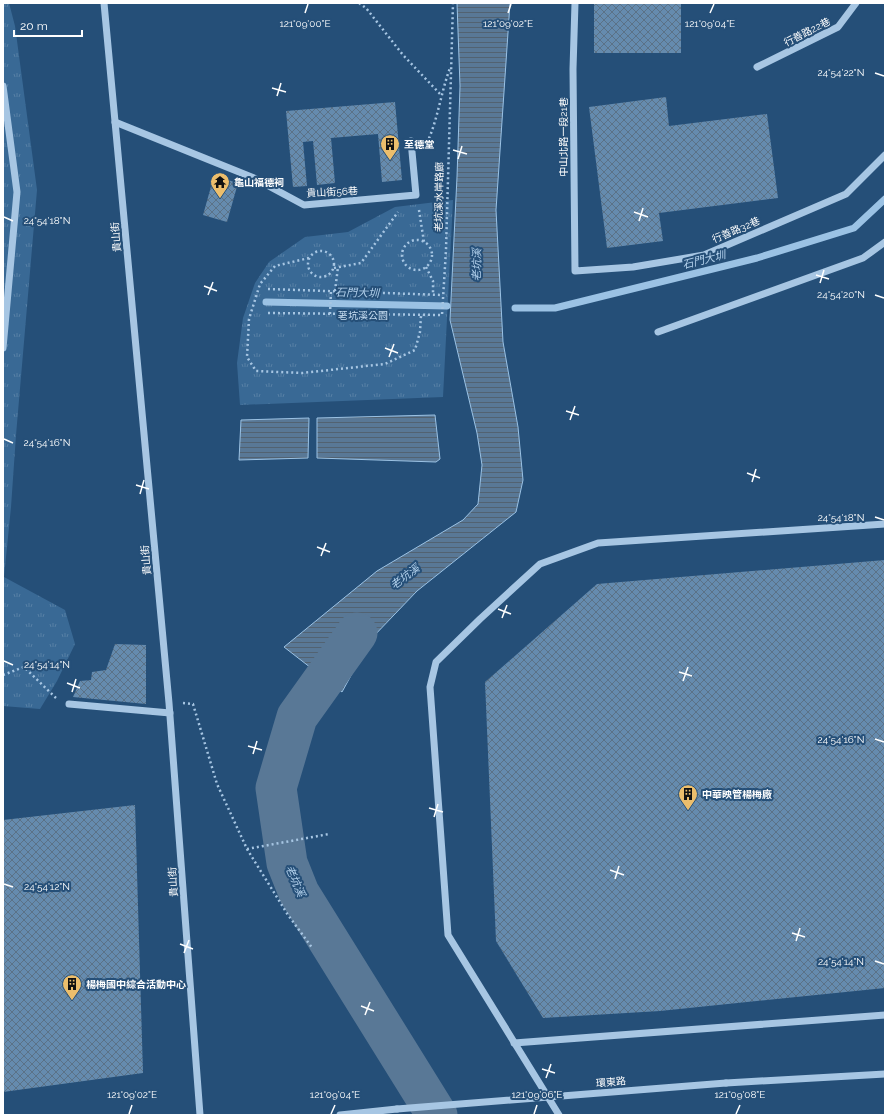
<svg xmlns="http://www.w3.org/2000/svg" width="888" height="1118" viewBox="0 0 888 1118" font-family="Raleway,'Noto Sans TC',sans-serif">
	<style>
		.park { fill: url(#park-tufts) }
		.water { fill: url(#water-rules); stroke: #9bc2e4 }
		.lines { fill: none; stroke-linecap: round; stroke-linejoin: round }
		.stream { stroke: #9bc2e4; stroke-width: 7 }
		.river { stroke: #597896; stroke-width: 41 }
		.building { fill: url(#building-cross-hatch) }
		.path { stroke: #a7c6e3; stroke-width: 2.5; stroke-dasharray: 2 3; stroke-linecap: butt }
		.minor { stroke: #a7c6e3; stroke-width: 7 }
		.minor-bridge { stroke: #a7c6e3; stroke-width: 7 }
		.ticks { fill: none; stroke: #fff; stroke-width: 1.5 }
		.labels { text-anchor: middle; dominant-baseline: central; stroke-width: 4; stroke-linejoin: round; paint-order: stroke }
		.street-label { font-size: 10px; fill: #fff; stroke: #254f78 }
		.poi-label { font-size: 10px; font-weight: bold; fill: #fff; stroke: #254f78; text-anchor: start }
		.park-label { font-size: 10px; fill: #c9dff3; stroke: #254f78 }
		.water-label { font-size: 11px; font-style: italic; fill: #b2d0eb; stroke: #254f78 }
		.ticks-label { font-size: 10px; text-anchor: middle; fill: #fff; stroke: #254f78; stroke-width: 4; stroke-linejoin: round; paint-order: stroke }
	</style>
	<defs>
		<pattern id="park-tufts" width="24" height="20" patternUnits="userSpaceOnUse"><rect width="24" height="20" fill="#396995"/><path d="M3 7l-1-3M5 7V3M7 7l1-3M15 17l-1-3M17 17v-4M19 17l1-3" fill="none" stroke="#5780a5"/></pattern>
		<pattern id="water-rules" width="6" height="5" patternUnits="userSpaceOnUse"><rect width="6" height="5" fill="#597896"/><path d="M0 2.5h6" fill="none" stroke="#526271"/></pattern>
		<pattern id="building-cross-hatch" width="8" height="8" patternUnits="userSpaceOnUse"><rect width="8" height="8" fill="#658bae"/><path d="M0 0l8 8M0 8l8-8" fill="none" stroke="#5b7287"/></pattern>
	</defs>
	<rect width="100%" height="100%" fill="#254f78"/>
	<g class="park">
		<path d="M3,3H9L15,26L37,190L16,435L11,507L4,577L65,610L75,644L57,681L40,709L3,706Z"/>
		<path d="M453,200L443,397L240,405L237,363L243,318L255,283L269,262L305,237L348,232L395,207Z"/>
	</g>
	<g class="water">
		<path d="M457,3H510L496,210L503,342L518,427L523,480L516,512L417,591L371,639L342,692L284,647L377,571L463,520L478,504L482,465L477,433L450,320L457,177L460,86Z"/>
		<path d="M435,415L440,459L436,462L317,458V418Z"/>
		<path d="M309,418L308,458L239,460L241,420Z"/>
	</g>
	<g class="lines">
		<g class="stream">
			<path d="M266,302L447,306"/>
			<path d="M515,308H555L757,258L854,228L885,199"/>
		</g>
		<path class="river" d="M357,633L297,717L276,788L287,863L299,893L437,1115"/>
	</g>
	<g class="building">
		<rect x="594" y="3" width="87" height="50"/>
		<path d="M666,97L669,126L767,114L778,198L659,213L663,241L607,248L589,107Z"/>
		<path d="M395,102L402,180L382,182L378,134L331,138L335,183L317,185L313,141L303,142L307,186L293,187L286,111Z"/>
		<path d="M214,176L238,183L227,222L203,215Z"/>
		<path d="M885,560V988L660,1011L543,1018L496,941L485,682L597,584Z"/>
		<path d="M115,644L146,645V704L73,697L80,681L91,680L92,672L106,670Z"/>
		<path d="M135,805L143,1073L3,1092V820Z"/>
	</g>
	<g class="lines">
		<g class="path">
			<path d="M359,3L366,8L403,55L442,96"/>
			<path d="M427,143C438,119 441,92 450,68"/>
			<path d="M419,210L424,242"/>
			<circle cx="417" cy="255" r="15"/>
			<circle cx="321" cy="264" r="13"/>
			<path d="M309,258L275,266L260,284L249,319L247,357L256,371L302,373L385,364L415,350L420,332L421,315"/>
			<path d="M426,267L433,281V295"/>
			<path d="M334,268L361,263L398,212"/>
			<path d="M268,289L443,295"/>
			<path d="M335,291L338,267"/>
			<path d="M268,313L442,315L446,250L453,3"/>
			<path d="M330,314L331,291"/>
			<path d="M3,675L24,667L56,698"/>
			<path d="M183,703L193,704L217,784L247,849L288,915L313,949"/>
			<path d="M247,849L329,834"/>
		</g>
		<g class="minor">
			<path d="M104,3L169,703L200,1115"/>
			<path d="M575,3L573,69L575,271L633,267L704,255L846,194L885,155"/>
			<path d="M757,67L838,27L856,3"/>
			<path d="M3,86L17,192L3,348"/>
			<path d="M115,122L254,178L304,205L416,195L411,141"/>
			<path d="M658,332L863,258L885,242"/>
			<path d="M69,704L170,713"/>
			<path d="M514,1043L885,1015"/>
			<path d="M726,1083L885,1074"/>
			<path d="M340,1115L397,1109"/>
			<path d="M559,1115L448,935L430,687L436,662L480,619L540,564L598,543L885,524"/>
		</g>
		<path class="minor-bridge" d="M397,1109L726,1083"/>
	</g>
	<path class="ticks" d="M305,13L308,4M508,13L511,4M710,13L714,4M875,73L884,76M272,88L286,92M277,96L281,83M453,150L467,154M458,159L462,146M634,212L648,217M4,217L13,221M639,221L643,208M816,275L829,279M820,283L824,270M204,286L217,291M208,295L213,282M875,295L884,298M385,348L398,353M389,357L394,344M566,411L579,415M570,420L575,406M4,439L13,443M747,473L760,478M752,482L756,469M136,485L149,489M140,494L144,480M875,517L884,520M317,547L330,552M321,556L326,543M498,609L511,614M502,618L507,605M4,661L13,665M679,672L692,676M683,681L688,667M67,683L80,688M72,692L76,679M875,739L884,742M248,746L262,750M253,754L257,741M429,808L443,812M434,817L438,804M610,870L624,875M615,879L619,866M4,884L13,887M792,933L805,937M796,941L800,928M180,944L193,949M184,953L189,940M875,961L884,964M361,1006L374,1011M365,1015L370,1002M542,1069L555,1073M546,1078L551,1064M129,1114L132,1105M331,1114L335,1105M534,1114L537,1105M736,1114L740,1105"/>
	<defs>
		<g id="building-pin" transform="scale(1)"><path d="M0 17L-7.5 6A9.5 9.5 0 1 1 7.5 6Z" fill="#ecbe6c" stroke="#254f78"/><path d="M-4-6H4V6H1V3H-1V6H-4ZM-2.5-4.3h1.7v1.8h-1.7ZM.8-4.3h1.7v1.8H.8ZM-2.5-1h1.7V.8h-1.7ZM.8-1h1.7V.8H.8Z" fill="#111"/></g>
		<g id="temple-pin" transform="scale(1)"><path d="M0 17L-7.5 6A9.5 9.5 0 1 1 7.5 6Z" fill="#ecbe6c" stroke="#254f78"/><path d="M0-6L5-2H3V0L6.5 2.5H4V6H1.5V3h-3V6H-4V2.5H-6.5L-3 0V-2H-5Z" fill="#111"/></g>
	</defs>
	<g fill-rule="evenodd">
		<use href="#building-pin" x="390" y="144"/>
		<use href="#temple-pin" x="220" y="182"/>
		<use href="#building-pin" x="688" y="794"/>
		<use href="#building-pin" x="72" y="984"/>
	</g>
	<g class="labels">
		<g class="street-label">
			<text transform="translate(807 32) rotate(-27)">行善路22巷</text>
			<text transform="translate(563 137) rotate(-90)">中山北路一段21巷</text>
			<text transform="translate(332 192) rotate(-3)">貴山街56巷</text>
			<text transform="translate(439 197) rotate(-89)">老坑溪水岸路廊</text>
			<text transform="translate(736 230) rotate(-23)">行善路32巷</text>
			<text transform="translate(116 237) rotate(-95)">貴山街</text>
			<text transform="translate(146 560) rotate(-95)">貴山街</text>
			<text transform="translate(173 882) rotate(-94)">貴山街</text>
			<text transform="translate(611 1082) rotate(-5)">環東路</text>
		</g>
		<g class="poi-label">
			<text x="404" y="144">至德堂</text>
			<text x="234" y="182">龜山福德祠</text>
			<text x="702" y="794">中華映管楊梅廠</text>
			<text x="86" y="984">楊梅國中綜合活動中心</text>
		</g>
		<g class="park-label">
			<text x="363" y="315">荖坑溪公園</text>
		</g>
		<g class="water-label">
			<text transform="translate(704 260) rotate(-14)">石門大圳</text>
			<text transform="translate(477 265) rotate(-89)">老坑溪</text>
			<text transform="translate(357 293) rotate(1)">石門大圳</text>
			<text transform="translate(405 577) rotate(-37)">老坑溪</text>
			<text transform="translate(295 881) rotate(67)">老坑溪</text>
		</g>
	</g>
	<g class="ticks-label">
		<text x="305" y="27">121°09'00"E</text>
		<text x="508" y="27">121°09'02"E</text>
		<text x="710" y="27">121°09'04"E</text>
		<text x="841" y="76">24°54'22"N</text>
		<text x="47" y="224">24°54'18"N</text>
		<text x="841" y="298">24°54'20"N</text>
		<text x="47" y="446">24°54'16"N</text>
		<text x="841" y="521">24°54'18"N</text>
		<text x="47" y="668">24°54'14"N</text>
		<text x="841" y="743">24°54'16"N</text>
		<text x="47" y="890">24°54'12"N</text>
		<text x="841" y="965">24°54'14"N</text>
		<text x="132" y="1098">121°09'02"E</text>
		<text x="335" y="1098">121°09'04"E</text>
		<text x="537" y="1098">121°09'06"E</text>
		<text x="740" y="1098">121°09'08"E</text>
	</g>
	<rect width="888" height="1118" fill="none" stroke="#ffffff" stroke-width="8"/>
	<path d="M14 30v6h68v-6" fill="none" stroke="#ffffff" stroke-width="2"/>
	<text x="20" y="30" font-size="12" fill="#ffffff" stroke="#254f78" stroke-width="3" paint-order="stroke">20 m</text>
</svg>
